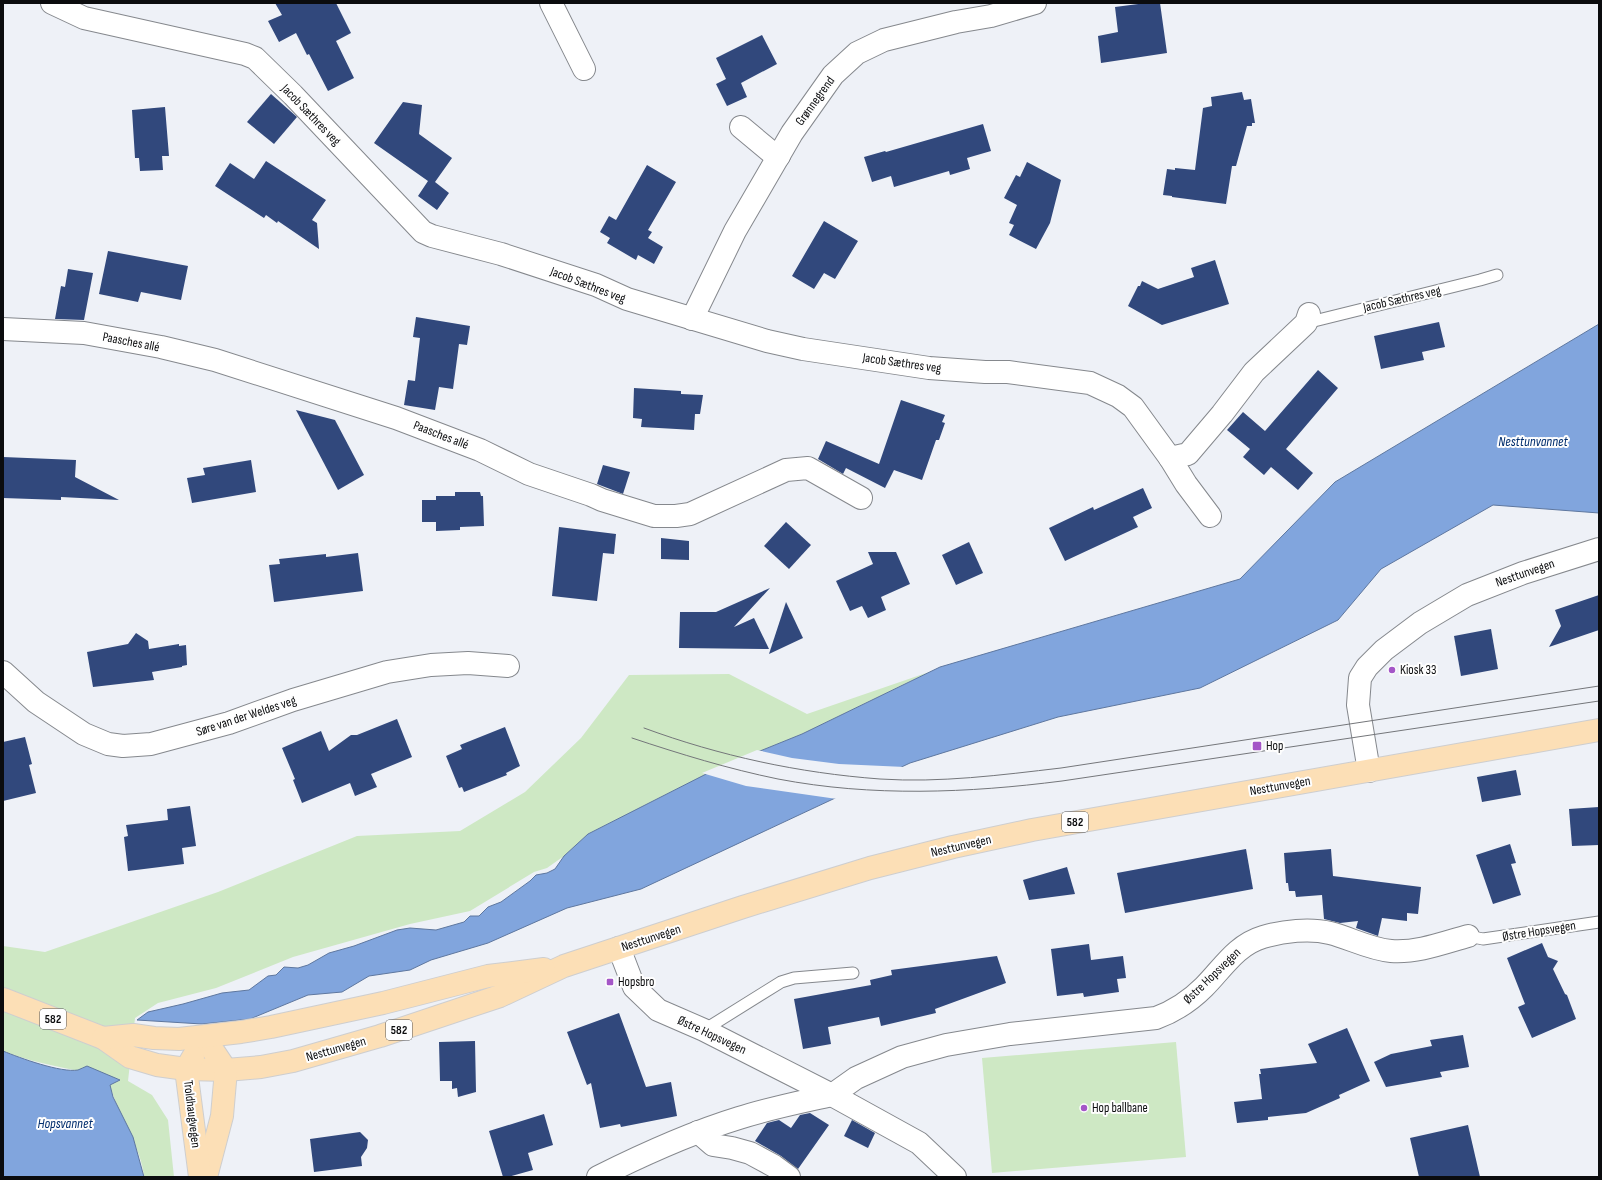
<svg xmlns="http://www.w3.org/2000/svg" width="1602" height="1180" viewBox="0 0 1602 1180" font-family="'Sofia Sans Condensed',sans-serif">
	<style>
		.green { fill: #cee8c4 }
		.water { fill: #81a5dd; stroke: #5e779f }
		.pier { fill: #eef1f7 }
		.building { fill: #31487c }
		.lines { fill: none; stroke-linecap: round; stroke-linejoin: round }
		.lane-casing { stroke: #85888d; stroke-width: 13 }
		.street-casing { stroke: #85888d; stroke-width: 24 }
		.primary-casing { stroke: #cececf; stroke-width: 24 }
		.lane { stroke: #fff; stroke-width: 11 }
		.street { stroke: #fff; stroke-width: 22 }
		.primary { stroke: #fcdfb6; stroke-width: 22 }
		.tram { stroke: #74767a; stroke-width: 1 }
		.poi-dot { fill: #a456c7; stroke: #fefefe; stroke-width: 1.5 }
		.labels { text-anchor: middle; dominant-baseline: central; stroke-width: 4; stroke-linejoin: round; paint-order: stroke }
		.shield { fill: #fefefe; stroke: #545556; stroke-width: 1 }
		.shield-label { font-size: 12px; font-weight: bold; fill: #0b0c0e }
		.street-label { font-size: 13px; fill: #0b0c0e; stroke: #fefefe }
		.poi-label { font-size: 13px; fill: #0b0c0e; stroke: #fefefe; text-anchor: start }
		.water-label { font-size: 14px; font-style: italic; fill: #002d6d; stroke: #fefefe }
	</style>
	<rect width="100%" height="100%" fill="#eef1f7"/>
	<g class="green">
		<path d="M929,672L802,734L718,768L588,834L564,856L547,868L534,872L470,911L410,924L293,957L216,988L158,1003L135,1018L128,1081L152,1095L168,1120L174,1177H144C142,1148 117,1114 110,1085L119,1079C80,1070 41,1066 3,1051V946L45,952L218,892L357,836L460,831L525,792L581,738L629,675L729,674L807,714Z"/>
		<path d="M1176,1042L1186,1157L992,1173L982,1058Z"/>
	</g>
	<g class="water">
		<path d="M1599,324V513L1493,505L1381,569L1338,620L1200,688L1058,717L910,763L641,889L567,908L488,943L431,960L410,970L369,976L342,992L308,995L250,1019L202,1024L137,1020L148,1012L183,1004L222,993L249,990L268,976L276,975L284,967L298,968L308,965L329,953L354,946L397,930L410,928L436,930L464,922L470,916H479L488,907L501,902L530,881L536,875L547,873L555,869L564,856L588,834L718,768L802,734L940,667L1240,579L1335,482Z"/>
		<path d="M3,1051C20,1058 61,1073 78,1070C81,1069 84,1067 87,1066L120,1080L110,1085L113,1097L133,1137L144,1177H3Z"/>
	</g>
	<path class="pier" d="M757,750L792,758L839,764L905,767L837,799L746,786L702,773Z"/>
	<g class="building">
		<path d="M275,3H336L351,33L336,41L354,78L328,91L309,54L307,55L296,33L279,42L268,21L282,15Z"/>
		<path d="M1146,3H1160L1167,53L1101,63L1098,36L1118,32L1115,7Z"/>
		<path d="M762,35L777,64L741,83L747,97L727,106L716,84L726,79L716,58Z"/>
		<path d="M1242,92L1244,100L1251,99L1255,123H1252V126H1247L1236,166H1232L1226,204L1172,197V196L1163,195L1167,169L1175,170V168L1195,170L1203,108L1212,106L1211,97Z"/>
		<path d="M271,94L297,117L274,144L247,122Z"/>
		<path d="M403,102L422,105L419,134L452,158L435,182L449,193L437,210L418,196L428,181L374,143Z"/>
		<path d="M165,107L169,156H162L163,170L140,171L139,158H135L132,110Z"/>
		<path d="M983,124L991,151L967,158L970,169L950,175L949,171L894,187L891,176L872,182L864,157L885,151L886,152Z"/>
		<path d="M266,161L326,200L312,220L317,223L319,249L278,221L277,223L266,215L264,218L215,186L230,163L254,179Z"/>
		<path d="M1027,162L1061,180L1050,223L1036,249L1009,235L1014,225L1009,223L1017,205L1004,198L1016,175L1020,177Z"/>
		<path d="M647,165L676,182L648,230L652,232L648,238L663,247L654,264L638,255L636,260L607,243L610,238L600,232L609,216L616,220Z"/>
		<path d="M824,221L858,241L835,279L824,273L814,289L792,276Z"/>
		<path d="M108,251L188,266L181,300L141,292L138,302L99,294Z"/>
		<path d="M1215,260L1229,304L1162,325L1128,306L1138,286H1140L1142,281L1158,289L1194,277L1191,268Z"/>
		<path d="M68,269L93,273L84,320L55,319L61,286L65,287Z"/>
		<path d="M416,317L470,326L467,345L459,344L453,389L439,387L435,410L404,405L408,380L415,381L420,338L413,337Z"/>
		<path d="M1439,322L1445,347L1422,352L1424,360L1381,369L1374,336Z"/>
		<path d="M1318,370L1338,388L1286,449L1313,473L1298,490L1271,467L1264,475L1243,457L1250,449L1227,430L1243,412L1265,431Z"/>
		<path d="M634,388L681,391V394L703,395L700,414H695L694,430L641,427L642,419L633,418Z"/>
		<path d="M901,400L945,415L942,422L945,423L939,440H936L922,480L894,470L885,488L846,468L843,474L818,459L826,441L879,464Z"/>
		<path d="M296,410L335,420L364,475L338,490Z"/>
		<path d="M3,457L76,460L75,477L119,500L61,497V500L3,498Z"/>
		<path d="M251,460L256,492L192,503L187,478L205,475L203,468Z"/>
		<path d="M603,465L630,472L623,494L597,484Z"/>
		<path d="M1143,488L1152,508L1133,517L1138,527L1065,561L1049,528L1093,507L1094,510Z"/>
		<path d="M455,492H480L481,496H483L484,526L460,527V530L436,531V522H422V500H436V496H455Z"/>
		<path d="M786,522L811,545L789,569L764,546Z"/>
		<path d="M559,527L616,534L614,554L603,553L597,601L552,596Z"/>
		<path d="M661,538L689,541V560L661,559Z"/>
		<path d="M969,542L983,573L956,585L942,555Z"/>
		<path d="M868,552H896L910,584L881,597L886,610L868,618L862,606L850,611L836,581L873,564Z"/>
		<path d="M358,553L363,591L274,602L269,565L280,564L279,559L326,554V557Z"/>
		<path d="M770,588L734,627L754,618L769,649L679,648L680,612H716Z"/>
		<path d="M1599,595V630L1549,647L1561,626L1555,610Z"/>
		<path d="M786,602L803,638L769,654Z"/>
		<path d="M1491,629L1498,669L1461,676L1454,636Z"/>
		<path d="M136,633L148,641L149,649L179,644V646L186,645L187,665L182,666V667L152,672L154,680L93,687L87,652L128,644Z"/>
		<path d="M397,719L412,757L371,774L377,787L355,796L350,783L302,803L293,780L295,779L282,748L321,731L329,751L351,735H357Z"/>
		<path d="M505,727L520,766L506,773L507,775L464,792L462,787L459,788L446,756L462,749L460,745Z"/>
		<path d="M25,737L32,764L29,765L36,793L3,801V742Z"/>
		<path d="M1516,770L1521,795L1482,802L1477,777Z"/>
		<path d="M190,806L196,846L182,848L184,864L128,871L124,837L128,836L126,825L168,820L167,809Z"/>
		<path d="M1599,807V845L1572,846L1569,809Z"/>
		<path d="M1510,844L1516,863L1511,864L1521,895L1493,904L1476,855Z"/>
		<path d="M1246,849L1253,889L1125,913L1117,873Z"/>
		<path d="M1331,849L1333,876L1421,887L1418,914L1407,913V921L1382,918L1378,936L1356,928L1358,921L1340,923L1324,919L1322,895L1296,897L1295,891H1289L1288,883H1286L1284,853Z"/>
		<path d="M1067,867L1075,894L1029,900L1023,880Z"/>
		<path d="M1542,943L1548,957L1558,961L1553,969L1565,994L1567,995L1576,1019L1532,1038L1518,1007L1525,1004L1507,958Z"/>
		<path d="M1089,944L1091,960L1123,956L1126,978L1117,979L1119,992L1084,997L1083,993L1057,996L1051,949Z"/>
		<path d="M997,956L1006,983L935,1009L936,1013L881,1026L879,1017L828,1027L831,1044L803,1049L794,999L871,985L870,980L892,975L891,970Z"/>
		<path d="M619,1013L646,1087L671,1082L677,1116L621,1127L620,1124L600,1128L591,1083L587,1085L567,1032Z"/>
		<path d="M1347,1028L1370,1081L1339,1095L1340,1098L1306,1113L1268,1117V1120L1237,1123L1234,1102L1262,1099L1259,1074H1261L1260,1069L1317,1063L1308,1044Z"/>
		<path d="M1463,1035L1469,1067L1440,1072L1442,1077L1386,1087L1374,1062L1391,1054L1432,1046L1430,1040Z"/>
		<path d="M475,1041L476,1092L458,1097L457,1088L452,1089V1081H440L439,1042Z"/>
		<path d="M810,1113L829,1125L798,1169L781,1156L755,1141L767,1123L779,1120L791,1128L800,1115Z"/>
		<path d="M544,1114L553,1145L528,1153L533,1170L508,1177H503L489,1131Z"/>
		<path d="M852,1120L875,1133L868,1148L844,1136Z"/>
		<path d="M1468,1125L1480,1177H1419L1410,1138Z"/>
		<path d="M360,1132L368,1140L367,1148L361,1157L362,1166L314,1172L310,1139Z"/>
	</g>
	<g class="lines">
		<g class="lane-casing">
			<g id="lane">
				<path d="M1306,323L1480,280L1497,275"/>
				<path d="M1468,936L1483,939L1599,922"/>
				<path d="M704,1030L781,982L794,978L853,973"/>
			</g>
		</g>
		<g class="street-casing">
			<g id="street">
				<path d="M52,3L84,18L245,54L255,58L293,95L423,232L432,236L501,254L596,285L627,299L767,341L803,349L929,368L985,372H1008L1090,383L1118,396L1133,407L1170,458L1186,484L1210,516"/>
				<path d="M551,3L584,69"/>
				<path d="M741,127L771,152L779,156"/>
				<path d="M692,319L735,231L792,133L833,75L857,53L884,40L956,22L991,16L1035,3"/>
				<path d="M3,329L84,333L161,347L215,360L396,418L480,450L529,474L591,495L602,500L654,516H676L690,514L786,470L808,468L861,498"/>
				<path d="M1170,458L1188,454L1222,414L1254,372L1306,323L1309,314"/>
				<path d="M3,672L36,702L84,734L108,744L123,746L151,744L229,723L293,700L387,672L431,665L468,663L508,666"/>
				<path d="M1369,771L1358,705L1360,678L1367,667L1384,650L1420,623L1467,595L1523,573L1599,549"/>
				<path d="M619,948L634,987L658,1010L704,1030L832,1095"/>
				<path d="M698,1132L713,1145L732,1148L750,1153L774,1166L789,1177"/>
				<path d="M598,1177C644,1154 690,1133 739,1118C770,1108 801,1102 832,1095"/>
				<path d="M955,1177L919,1143L832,1095L856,1078L902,1057L946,1045L1010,1034L1156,1018C1175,1011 1190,1001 1204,987C1223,968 1236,945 1263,937C1283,931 1310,928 1330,933C1350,938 1369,949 1391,951C1417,953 1443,943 1468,936"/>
			</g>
		</g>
		<g class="primary-casing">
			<g id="primary">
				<path d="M3,999L103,1038L130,1057L157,1065L186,1069L226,1070L261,1067L293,1061L380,1036L500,996L564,966L743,907L870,868L953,847L1032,830L1599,730"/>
				<path d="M204,1037L226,1070L222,1116L206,1177"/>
				<path d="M103,1038L133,1035L154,1038L179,1039L241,1032L271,1027L383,1003L488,976L544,969"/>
				<path d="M193,1057L186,1069L200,1177"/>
			</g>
		</g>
		<use href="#lane" class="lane"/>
		<use href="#street" class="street"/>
		<use href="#primary" class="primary"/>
		<g class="tram">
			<path d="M644,728C720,756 799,773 880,779C940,783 1001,775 1061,768L1599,686"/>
			<path d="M632,738C680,754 729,769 778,779C872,797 968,793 1062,781L1599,701"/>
		</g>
	</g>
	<g class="poi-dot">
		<circle cx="1392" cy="670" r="4"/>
		<rect x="1252" y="741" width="10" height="10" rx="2"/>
		<rect x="606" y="978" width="8" height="8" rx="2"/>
		<circle cx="1084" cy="1108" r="4"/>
	</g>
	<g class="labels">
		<g class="shield">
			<rect x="1062" y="812" width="26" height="20" rx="3"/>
			<rect x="40" y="1009" width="26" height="20" rx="3"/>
			<rect x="386" y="1020" width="26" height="20" rx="3"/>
		</g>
		<g class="shield-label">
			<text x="1075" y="822">582</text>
			<text x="53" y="1019">582</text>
			<text x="399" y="1030">582</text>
		</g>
		<g class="street-label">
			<text transform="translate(815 101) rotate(-54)">Grønnegrend</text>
			<text transform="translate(311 115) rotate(46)">Jacob Sæthres veg</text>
			<text transform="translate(588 285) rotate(21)">Jacob Sæthres veg</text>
			<text transform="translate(1402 299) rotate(-13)">Jacob Sæthres veg</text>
			<text transform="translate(131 342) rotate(11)">Paasches allé</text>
			<text transform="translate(902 363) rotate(8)">Jacob Sæthres veg</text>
			<text transform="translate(441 435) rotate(21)">Paasches allé</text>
			<text transform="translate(1525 573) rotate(-19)">Nesttunvegen</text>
			<text transform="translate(246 716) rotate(-18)">Søre van der Weldes veg</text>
			<text transform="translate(1280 786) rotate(-10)">Nesttunvegen</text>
			<text transform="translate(961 846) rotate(-13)">Nesttunvegen</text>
			<text transform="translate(1539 931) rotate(-9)">Østre Hopsvegen</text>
			<text transform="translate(651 938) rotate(-18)">Nesttunvegen</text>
			<text transform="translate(1212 976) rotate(-44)">Østre Hopsvegen</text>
			<text transform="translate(712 1035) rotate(25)">Østre Hopsvegen</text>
			<text transform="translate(336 1049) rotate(-16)">Nesttunvegen</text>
			<text transform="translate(192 1114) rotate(83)">Troldhaugvegen</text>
		</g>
		<g class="poi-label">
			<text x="1400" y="670">Kiosk 33</text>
			<text x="1266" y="746">Hop</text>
			<text x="618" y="982">Hopsbro</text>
			<text x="1092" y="1108">Hop ballbane</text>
		</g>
		<g class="water-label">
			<text x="1533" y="441">Nesttunvannet</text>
			<text x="65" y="1123">Hopsvannet</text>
		</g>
	</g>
	<rect width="1602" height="1180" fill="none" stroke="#0b0c0e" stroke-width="8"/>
</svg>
